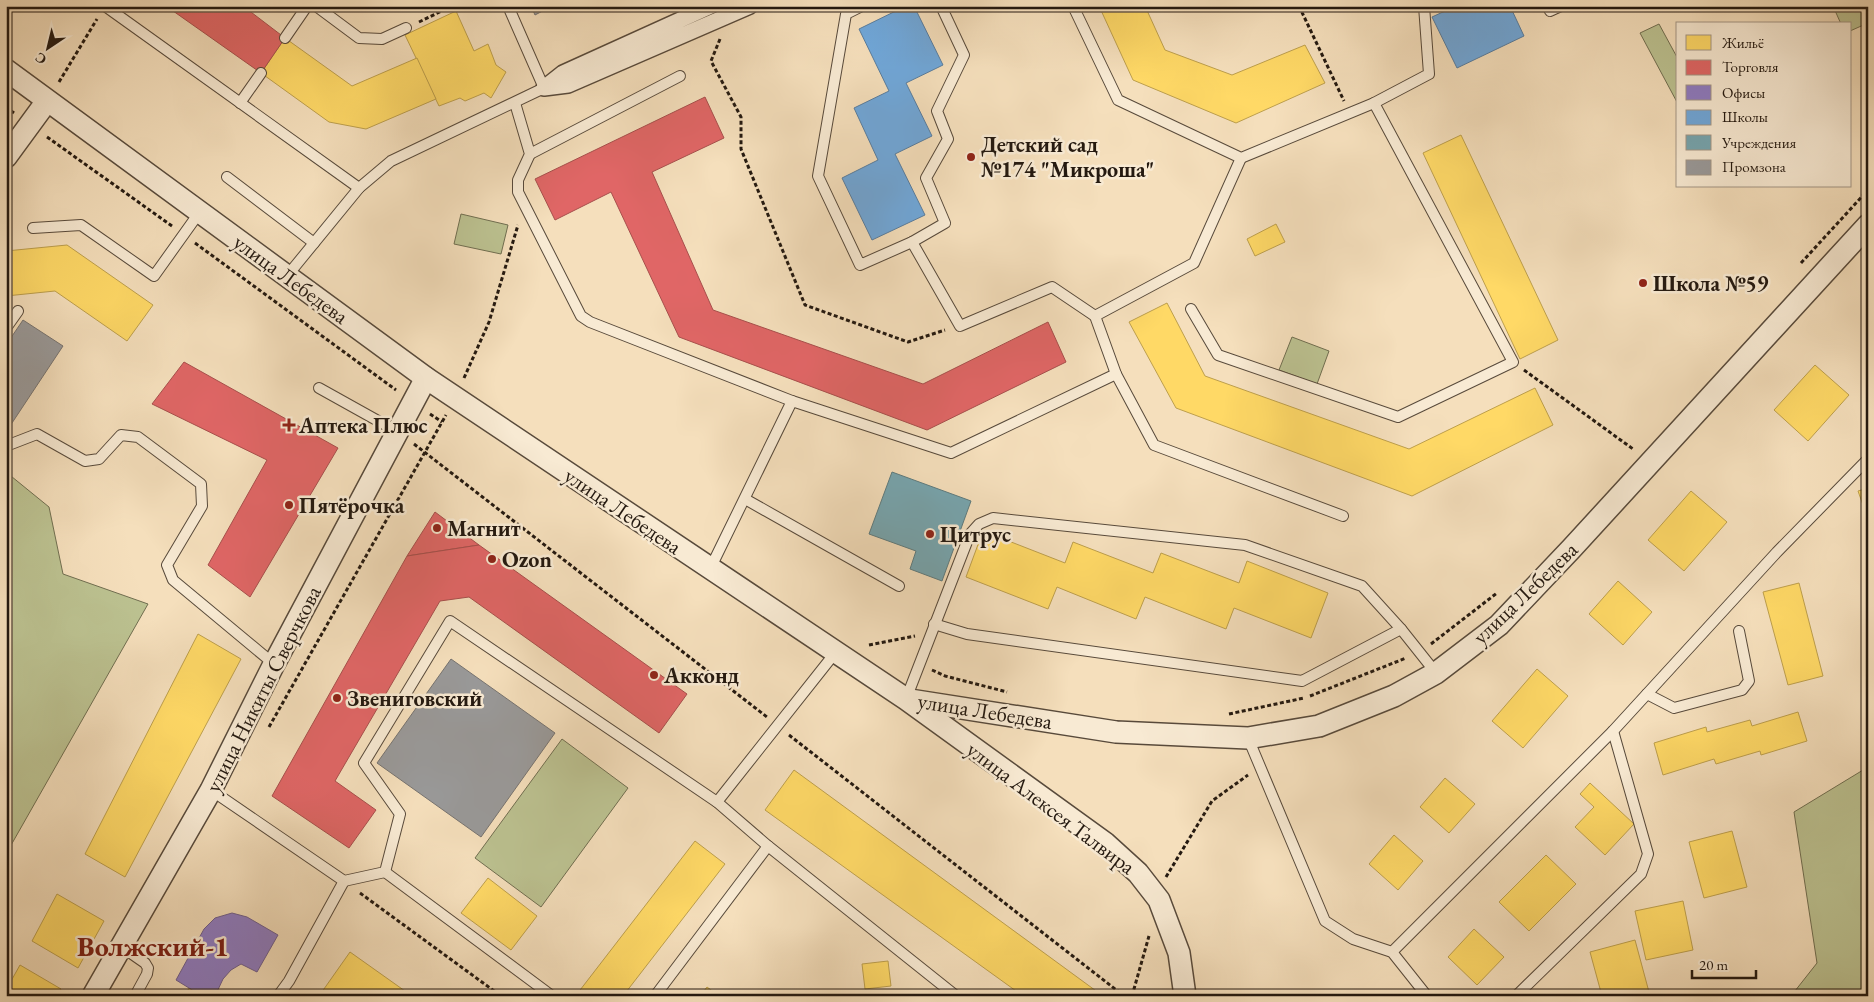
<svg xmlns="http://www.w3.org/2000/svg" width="1874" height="1002" viewBox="0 0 1874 1002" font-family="'EB Garamond',serif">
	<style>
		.green { fill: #bcc291; stroke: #706e50 }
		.homes { fill: #ffd966; stroke: #bd9f4c }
		.shops { fill: #e06666; stroke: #a84f4c }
		.offices { fill: #8e7cc3; stroke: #6e5e8d }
		.schools { fill: #6fa8dc; stroke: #587d9f }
		.public { fill: #76a5af; stroke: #5d7b7f }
		.industry { fill: #999; stroke: #767370 }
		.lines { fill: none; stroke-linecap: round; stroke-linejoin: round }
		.service-casing { stroke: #584a3b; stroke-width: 12 }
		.pedestrian-casing { stroke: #584a3b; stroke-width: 18 }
		.minor-casing { stroke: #584a3b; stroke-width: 24 }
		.path { stroke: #241910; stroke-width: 3; stroke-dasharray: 4 2.5; stroke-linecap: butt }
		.service { stroke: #f8ead3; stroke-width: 10 }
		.pedestrian { stroke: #f8ead3; stroke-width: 15 }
		.minor { stroke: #f8ead3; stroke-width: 21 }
		.poi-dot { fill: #8f2418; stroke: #f8ead3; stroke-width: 2 }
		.labels { text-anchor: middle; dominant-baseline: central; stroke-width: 5; stroke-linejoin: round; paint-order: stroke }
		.poi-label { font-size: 22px; font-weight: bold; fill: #241910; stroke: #f8ead3; text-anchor: start }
		.street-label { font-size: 22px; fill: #241910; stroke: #f8ead3 }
		.district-label { font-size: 28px; font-weight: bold; fill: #7a1f14; stroke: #f8ead3 }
	</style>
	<rect width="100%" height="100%" fill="#f5dfbc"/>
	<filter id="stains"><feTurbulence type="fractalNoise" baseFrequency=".004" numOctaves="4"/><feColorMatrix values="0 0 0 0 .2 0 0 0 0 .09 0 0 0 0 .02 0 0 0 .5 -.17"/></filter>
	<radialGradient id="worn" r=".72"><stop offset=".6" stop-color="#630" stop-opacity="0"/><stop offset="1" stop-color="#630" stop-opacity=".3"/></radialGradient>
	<g class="green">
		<path d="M1833,6H1868V23L1850,31V24H1841Z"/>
		<path d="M1659,24L1678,59V104L1640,33Z"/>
		<path d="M461,214L508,225L501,254L454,244Z"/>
		<path d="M1292,337L1329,351L1317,384L1279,370Z"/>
		<path d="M6,472L49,507L63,574L148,604L6,854Z"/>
		<path d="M562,739L628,788L541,907L475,858Z"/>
		<path d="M1868,767V996H1791L1817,963L1794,812Z"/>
	</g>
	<g class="homes">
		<path d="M1099,6H1145L1165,50L1232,75L1305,45L1325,83L1236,123L1133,80Z"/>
		<path d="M456,11L474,51L488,44L496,65L506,72L491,98L484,93L465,101L460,98L439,106L405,35Z"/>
		<path d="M285,38L352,86L417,58L436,99L366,129L329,122L261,73Z"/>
		<path d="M1461,135L1558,340L1520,359L1423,153Z"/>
		<path d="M1276,224L1285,242L1255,256L1247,239Z"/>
		<path d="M67,245L153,305L127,341L55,291L6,296V251Z"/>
		<path d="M1167,303L1205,376L1409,449L1535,388L1553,425L1412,496L1176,408L1129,322Z"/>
		<path d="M1815,365L1849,395L1808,441L1774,410Z"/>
		<path d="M1868,488V519L1858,491Z"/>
		<path d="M1691,491L1727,522L1684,571L1648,540Z"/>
		<path d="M983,531L1065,563L1073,542L1153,573L1161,553L1239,583L1247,561L1328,593L1311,638L1234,608L1226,629L1145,597L1136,619L1057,587L1048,609L966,577Z"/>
		<path d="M1618,581L1652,612L1623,645L1589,614Z"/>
		<path d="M1799,583L1823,676L1788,685L1763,592Z"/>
		<path d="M198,634L241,659L125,877L85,854Z"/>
		<path d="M1537,669L1568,696L1523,748L1492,721Z"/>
		<path d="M1798,712L1807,741L1761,755L1760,751L1716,764L1714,759L1663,775L1654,743L1706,727L1707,732L1750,720L1752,726Z"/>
		<path d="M794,770L1103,996H1023L765,810Z"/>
		<path d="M1445,778L1475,804L1449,833L1420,807Z"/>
		<path d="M1590,783L1634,824L1605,855L1575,827L1594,807L1580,794Z"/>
		<path d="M1732,831L1747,887L1704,898L1689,842Z"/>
		<path d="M1394,835L1423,861L1398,890L1369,864Z"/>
		<path d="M695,841L725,864L623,996H579L577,994Z"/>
		<path d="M1546,855L1576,884L1529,931L1499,902Z"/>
		<path d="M488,878L537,916L511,950L461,913Z"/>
		<path d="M57,894L104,921L78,968L32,941Z"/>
		<path d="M1683,901L1693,950L1646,960L1635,911Z"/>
		<path d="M1474,929L1504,957L1477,985L1448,957Z"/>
		<path d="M1635,940L1649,992L1634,996H1602L1590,952Z"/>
		<path d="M350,952L412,996H319Z"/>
		<path d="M888,961L891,986L865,989L862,964Z"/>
		<path d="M20,965L61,989L57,996H6V990Z"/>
		<path d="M707,987L719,996H700Z"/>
		<path d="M189,988L202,996H185Z"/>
	</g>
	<g class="shops">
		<path d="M166,6H243L285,38L261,73Z"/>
		<path d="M705,97L724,138L652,172L713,310L923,384L1048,322L1066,362L927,430L679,337L611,192L555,220L535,179Z"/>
		<path d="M184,362L338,448L250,597L208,565L267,460L152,404Z"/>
		<path d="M435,512L479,545L407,556Z"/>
		<path d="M479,545L687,694L659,733L469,597L440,601L335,781L376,810L349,848L272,796L407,556Z"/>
	</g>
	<path class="offices" d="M232,913L247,917L278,935L257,972L241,964L231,970L223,979L215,996H202L176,980L204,929L215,918Z"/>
	<g class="schools">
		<path d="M906,6H914L943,65L906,83L932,136L895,154L925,215L872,240L842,178L878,160L854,108L889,91L859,29Z"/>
		<path d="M1456,6H1510L1524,36L1457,68L1432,17Z"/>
	</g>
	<path class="public" d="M892,472L971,501L942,581L910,569L916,551L869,534Z"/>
	<g class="industry">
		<path d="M531,6H552L535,15Z"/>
		<path d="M23,320L63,346L10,426L6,423V345Z"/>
		<path d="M451,659L555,733L481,837L377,763Z"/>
	</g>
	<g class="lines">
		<g class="service-casing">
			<g id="service">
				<path d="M105,6L359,188"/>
				<path d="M316,6L359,38L382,39L406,28"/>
				<path d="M862,6L846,14L818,176L860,265L912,242L945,223L926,178L948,139L937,111L964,55L941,6"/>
				<path d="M1073,6L1118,100L1241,158L1374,103L1513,362L1398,417L1218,355L1191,309"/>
				<path d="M1547,6L1550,11L1561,6"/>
				<path d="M285,38L307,6"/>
				<path d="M240,103L261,73"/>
				<path d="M515,103L530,154L518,180V192L581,316L590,322L792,401"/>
				<path d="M1374,103L1429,74L1424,6"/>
				<path d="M530,154L680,76"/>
				<path d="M1241,158L1194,263L1095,316L1116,374L1154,445L1343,516"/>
				<path d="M227,177L314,243"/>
				<path d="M33,228L81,225L154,276L199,213"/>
				<path d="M912,242L960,326L1052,287L1095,316"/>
				<path d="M287,276L359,188L391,161L544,88L508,6"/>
				<path d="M6,328L18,311"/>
				<path d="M319,388L398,432"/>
				<path d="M6,446L37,434L85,461L99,459L121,435L138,437L201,484L202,506L167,565L173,580L274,664"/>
				<path d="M745,499L899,586"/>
				<path d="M710,569L792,401L951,453L1116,374"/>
				<path d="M934,624L967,634L1302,681L1401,629"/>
				<path d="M1647,694L1674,708L1742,690L1749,681L1739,631"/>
				<path d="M906,699L970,534L979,524L993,518L1245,545L1362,586L1401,629L1436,673"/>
				<path d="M1248,738L1325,921L1353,939L1392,952L1427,996"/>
				<path d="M211,790L344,881L385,872L400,814L364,763L450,621L717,802L768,846L956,996"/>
				<path d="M717,802L835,653"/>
				<path d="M385,872L552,996"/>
				<path d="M122,947L145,963L148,968L147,974L135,996"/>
				<path d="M1392,952L1613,731L1777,552L1868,459"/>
				<path d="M278,996L289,981L344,881"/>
				<path d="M655,996L768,846"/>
				<path d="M1516,996L1641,874L1648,854L1613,731"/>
			</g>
		</g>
		<g class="pedestrian-casing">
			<path id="pedestrian" d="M711,6L563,73L544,88L568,85L750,6"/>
		</g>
		<g class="minor-casing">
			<g id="minor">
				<path d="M6,70L426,378L906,699L1105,843L1138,873L1159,900L1179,953L1185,996"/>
				<path d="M6,157L47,101"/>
				<path d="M910,700L1116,732L1248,738L1319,726L1394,696L1436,673L1499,625L1572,548L1868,225"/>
				<path d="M93,996L211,790L274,664L426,378"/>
			</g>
		</g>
		<g class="path">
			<path d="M1299,6L1344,101"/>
			<path d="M419,22L452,6"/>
			<path d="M720,39L711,61L741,117V149L805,305L908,342L945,330"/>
			<path d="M59,82L97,19"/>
			<path d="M6,107L14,113"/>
			<path d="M47,137L172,226"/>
			<path d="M195,243L396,390"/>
			<path d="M1801,263L1868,190"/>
			<path d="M1524,370L1633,449"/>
			<path d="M464,378L489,322L518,225"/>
			<path d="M430,414L442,422"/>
			<path d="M414,444L767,717"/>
			<path d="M1431,644L1497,593"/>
			<path d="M869,645L915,636"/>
			<path d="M932,670L945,676L1007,692"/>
			<path d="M1310,696L1406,658"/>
			<path d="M1229,714L1304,698"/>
			<path d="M269,727L446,415"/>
			<path d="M789,735L1124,996"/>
			<path d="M1166,877L1212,801L1248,775"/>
			<path d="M360,893L501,996"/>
			<path d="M1132,996L1149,936"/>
		</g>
		<use href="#service" class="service"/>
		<use href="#pedestrian" class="pedestrian"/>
		<use href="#minor" class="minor"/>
	</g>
	<g class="poi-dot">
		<circle cx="971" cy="157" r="5"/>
		<circle cx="1643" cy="283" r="5"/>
		<path d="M286.5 417.5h5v5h5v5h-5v5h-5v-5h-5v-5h5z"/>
		<circle cx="289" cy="505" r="5"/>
		<circle cx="437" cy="528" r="5"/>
		<circle cx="930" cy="534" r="5"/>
		<circle cx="492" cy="559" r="5"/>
		<circle cx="654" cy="675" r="5"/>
		<circle cx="337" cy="698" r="5"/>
	</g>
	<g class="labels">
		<g class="poi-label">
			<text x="981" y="144">Детский сад<tspan x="981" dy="25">№174 "Микроша"</tspan></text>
			<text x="1653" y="283">Школа №59</text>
			<text x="299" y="425">Аптека Плюс</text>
			<text x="299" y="505">Пятёрочка</text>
			<text x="447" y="528">Магнит</text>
			<text x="940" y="534">Цитрус</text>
			<text x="502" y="559">Ozon</text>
			<text x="664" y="675">Акконд</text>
			<text x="347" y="698">Звениговский</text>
		</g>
		<g class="street-label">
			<text transform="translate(291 279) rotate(36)">улица Лебедева</text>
			<text transform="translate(623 511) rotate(34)">улица Лебедева</text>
			<text transform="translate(1525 593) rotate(-44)">улица Лебедева</text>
			<text transform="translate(263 689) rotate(-63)">улица Никиты Сверчкова</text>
			<text transform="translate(985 711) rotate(9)">улица Лебедева</text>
			<text transform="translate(1051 808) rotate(37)">улица Алексея Талвира</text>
		</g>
		<g class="district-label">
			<text x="153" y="946">Волжский-1</text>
		</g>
	</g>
	<rect width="1874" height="1002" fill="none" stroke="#f5dfbc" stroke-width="25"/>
	<rect x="8" y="8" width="1859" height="987" fill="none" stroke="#241910" stroke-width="2.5"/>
	<rect x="12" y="12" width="1849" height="977" fill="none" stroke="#241910"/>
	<rect x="1676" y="22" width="175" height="165" fill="#f8ead3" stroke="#a39685"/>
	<rect x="1686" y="35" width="25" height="15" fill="#ffd966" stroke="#a39685"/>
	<text x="1722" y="48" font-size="15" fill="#241910">Жильё</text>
	<rect x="1686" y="60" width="25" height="15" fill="#e06666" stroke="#a39685"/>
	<text x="1722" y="72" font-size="15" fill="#241910">Торговля</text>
	<rect x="1686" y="85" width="25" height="15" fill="#8e7cc3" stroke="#a39685"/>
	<text x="1722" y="98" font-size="15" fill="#241910">Офисы</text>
	<rect x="1686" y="110" width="25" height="15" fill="#6fa8dc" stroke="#a39685"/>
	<text x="1722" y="122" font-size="15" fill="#241910">Школы</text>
	<rect x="1686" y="135" width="25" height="15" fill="#76a5af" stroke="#a39685"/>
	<text x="1722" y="148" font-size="15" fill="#241910">Учреждения</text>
	<rect x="1686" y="160" width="25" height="15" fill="#999999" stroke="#a39685"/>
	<text x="1722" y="172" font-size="15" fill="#241910">Промзона</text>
	<g transform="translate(48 48) rotate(215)" stroke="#f8ead3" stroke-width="4" paint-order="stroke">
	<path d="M0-4L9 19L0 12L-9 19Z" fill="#241910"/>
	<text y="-8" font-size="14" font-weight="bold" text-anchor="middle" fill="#241910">С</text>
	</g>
	<path d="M1692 970v8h64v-8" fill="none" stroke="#241910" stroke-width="2.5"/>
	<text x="1699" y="970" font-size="15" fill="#241910" stroke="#f8ead3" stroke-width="4" paint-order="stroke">20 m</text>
	<rect width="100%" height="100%" filter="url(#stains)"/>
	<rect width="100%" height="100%" fill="url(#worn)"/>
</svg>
